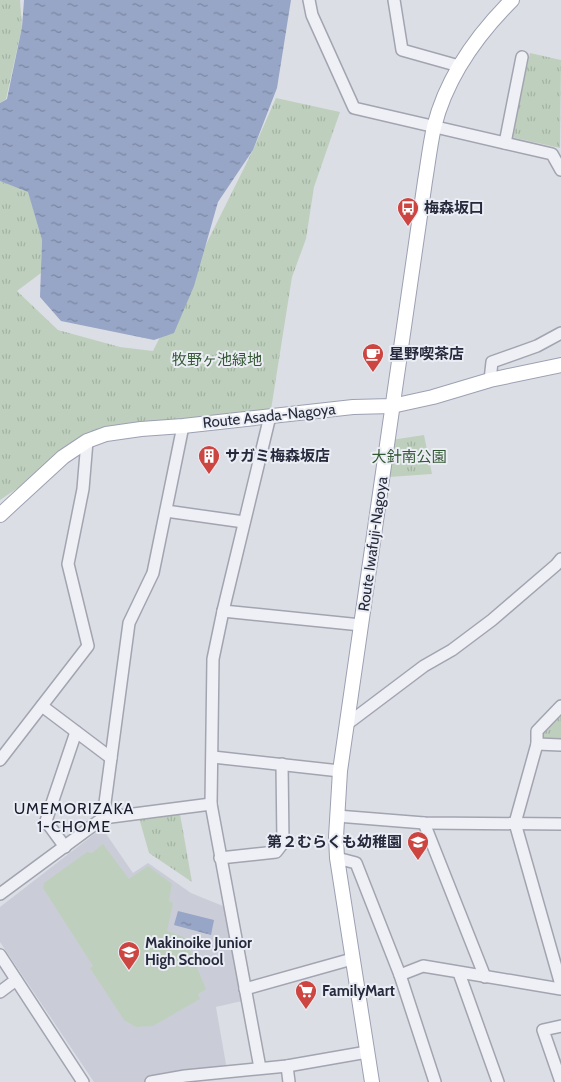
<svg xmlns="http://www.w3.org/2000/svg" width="561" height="1082" viewBox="0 0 561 1082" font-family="Cabin,'Noto Sans JP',sans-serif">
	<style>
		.built { fill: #cacdd8 }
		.green { fill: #bed0bd }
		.park { fill: url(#park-tufts) }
		.water { fill: url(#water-ripples) }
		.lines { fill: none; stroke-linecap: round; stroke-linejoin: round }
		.minor-casing { stroke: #a2a4b0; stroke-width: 14 }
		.major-casing { stroke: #9ca0b2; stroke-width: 16 }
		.minor { stroke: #eff0f5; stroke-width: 11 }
		.major { stroke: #fff; stroke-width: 14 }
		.labels { text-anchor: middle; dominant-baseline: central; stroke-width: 4; stroke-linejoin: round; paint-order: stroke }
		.poi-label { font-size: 15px; font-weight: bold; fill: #262a3c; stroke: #ebedf4; text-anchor: start }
		.park-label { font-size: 15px; fill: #345834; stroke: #ebedf4 }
		.street-label { font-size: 15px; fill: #262a3c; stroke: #ebedf4 }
		.neighbourhood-label { font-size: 16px; letter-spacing: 1px; fill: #191c2d; stroke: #ebedf4 }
	</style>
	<defs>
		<pattern id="park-tufts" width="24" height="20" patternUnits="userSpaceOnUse" patternTransform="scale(1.25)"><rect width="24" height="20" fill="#bed0bd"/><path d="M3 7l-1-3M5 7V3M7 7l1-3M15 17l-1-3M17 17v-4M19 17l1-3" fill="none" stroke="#a3b3a3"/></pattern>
		<pattern id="water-ripples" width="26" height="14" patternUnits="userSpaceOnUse" patternTransform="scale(1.25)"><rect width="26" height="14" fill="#97a5c6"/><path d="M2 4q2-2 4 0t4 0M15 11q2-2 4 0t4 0" fill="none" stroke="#7b87a2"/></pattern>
	</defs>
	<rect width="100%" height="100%" fill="#dcdee6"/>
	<path class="built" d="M102,828L133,873L148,863L191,893L223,906L227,911L242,1001L216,1007L227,1070L152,1082H94L0,942V907Z"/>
	<path class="green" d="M103,844L129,879L148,866L172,884L169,901L173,903L167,931L184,937L206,989L198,994L200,999L153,1026L136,1027L124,1020L90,968L93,966L43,888L44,883L87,852L92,853Z"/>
	<g class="park">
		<path d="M0,0H20L22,27L6,99L0,103Z"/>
		<path d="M530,53L561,60L560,148L511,137Z"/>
		<path d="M276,98L340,112L314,187L306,239L292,277L270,416L87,441L0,500V181L28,191L42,240L41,273L17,291L58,330L120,347L153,351L253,150Z"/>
		<path d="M424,435L432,474L389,477L391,440Z"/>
		<path d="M561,713V740L543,739L542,733Z"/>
		<path d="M180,814L192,882L149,853L139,818Z"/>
	</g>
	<g class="water">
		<path d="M24,0H291L277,88L253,150L218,202L194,286L174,333L154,340L61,321L40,297L42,240L28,192L0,181V103L7,99L22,27Z"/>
		<path d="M178,911L214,920L211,935L174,925Z"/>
	</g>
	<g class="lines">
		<g class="minor-casing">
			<g id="minor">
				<path d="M309,0L312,15L354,108L552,154L561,170"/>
				<path d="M394,0L402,50L459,66"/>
				<path d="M505,143L522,57"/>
				<path d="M490,380L492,362L537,346L561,333"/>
				<path d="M166,511L244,522"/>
				<path d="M223,611L361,625"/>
				<path d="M42,706L111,758"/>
				<path d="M347,724L424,666L452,650L492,620L556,565L561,559"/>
				<path d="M537,744V731L561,706"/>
				<path d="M561,745L537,744L515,823L561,985"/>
				<path d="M213,757L340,771"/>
				<path d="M0,760L88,646L68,564L83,489L87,441"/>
				<path d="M337,816L424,823L561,824"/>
				<path d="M103,818L211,804"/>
				<path d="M424,823L485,977"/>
				<path d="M65,847L46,821L76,732"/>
				<path d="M220,858L276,852L283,843L282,764"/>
				<path d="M337,858L356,863L400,975L435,1082"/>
				<path d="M0,894L103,818L129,623L153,573L183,426"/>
				<path d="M0,955L83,1082"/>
				<path d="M459,973L498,1082"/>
				<path d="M400,975L423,966L561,989"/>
				<path d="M245,989L352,959"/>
				<path d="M0,992L16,980"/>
				<path d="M561,1026L543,1030L561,1082"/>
				<path d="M287,1066L289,1082"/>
				<path d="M260,1068L211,804L213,659L223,611L270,416"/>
				<path d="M151,1082L185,1076L287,1066L367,1052"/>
			</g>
		</g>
		<g class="major-casing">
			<g id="major">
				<path d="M0,515L63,457L87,441L106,434L141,429L183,426L353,407L392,406L433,397L490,380L561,365"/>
				<path d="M372,1082L337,858L336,837L340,771L425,181C428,163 430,145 434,127C446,79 477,35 512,0"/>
			</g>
		</g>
		<use href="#minor" class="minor"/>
		<use href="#major" class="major"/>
	</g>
	<defs>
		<g id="bus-pin" transform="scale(1.125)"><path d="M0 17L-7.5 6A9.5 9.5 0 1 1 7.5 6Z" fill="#cc4540" stroke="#ebedf4"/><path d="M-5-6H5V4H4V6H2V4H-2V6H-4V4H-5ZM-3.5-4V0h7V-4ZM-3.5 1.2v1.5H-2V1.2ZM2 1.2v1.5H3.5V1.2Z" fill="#fff"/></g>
		<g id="cafe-pin" transform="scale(1.125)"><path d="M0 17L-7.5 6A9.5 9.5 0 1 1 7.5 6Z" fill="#cc4540" stroke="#ebedf4"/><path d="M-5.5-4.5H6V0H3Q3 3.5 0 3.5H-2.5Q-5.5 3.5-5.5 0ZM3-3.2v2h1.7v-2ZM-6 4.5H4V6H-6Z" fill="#fff"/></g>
		<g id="building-pin" transform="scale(1.125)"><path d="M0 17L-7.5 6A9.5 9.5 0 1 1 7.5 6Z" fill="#cc4540" stroke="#ebedf4"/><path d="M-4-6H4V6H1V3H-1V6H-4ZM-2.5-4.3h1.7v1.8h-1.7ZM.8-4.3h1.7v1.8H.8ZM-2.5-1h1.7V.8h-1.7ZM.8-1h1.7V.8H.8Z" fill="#fff"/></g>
		<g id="school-pin" transform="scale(1.125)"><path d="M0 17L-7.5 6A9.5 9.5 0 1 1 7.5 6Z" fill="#cc4540" stroke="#ebedf4"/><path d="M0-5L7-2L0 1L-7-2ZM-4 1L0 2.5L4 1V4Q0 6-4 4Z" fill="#fff"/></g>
		<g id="supermarket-pin" transform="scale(1.125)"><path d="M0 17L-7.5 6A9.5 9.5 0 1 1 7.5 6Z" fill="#cc4540" stroke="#ebedf4"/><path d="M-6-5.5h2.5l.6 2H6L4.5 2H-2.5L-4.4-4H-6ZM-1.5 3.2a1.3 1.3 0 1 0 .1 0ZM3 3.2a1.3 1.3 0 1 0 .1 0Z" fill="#fff"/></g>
	</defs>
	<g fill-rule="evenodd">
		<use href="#bus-pin" x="408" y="208"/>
		<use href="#cafe-pin" x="373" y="354"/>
		<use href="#building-pin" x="209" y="456"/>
		<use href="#school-pin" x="418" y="842"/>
		<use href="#school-pin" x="129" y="952"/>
		<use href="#supermarket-pin" x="306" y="991"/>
	</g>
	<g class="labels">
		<g class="poi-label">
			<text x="424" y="208">梅森坂口</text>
			<text x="389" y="354">星野喫茶店</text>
			<text x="225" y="456">サガミ梅森坂店</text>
			<text x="402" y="842" text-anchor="end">第２むらくも幼稚園</text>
			<text x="145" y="943">Makinoike Junior<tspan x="145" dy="17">High School</tspan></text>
			<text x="322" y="991">FamilyMart</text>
		</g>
		<g class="park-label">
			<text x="217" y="360">牧野ヶ池緑地</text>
			<text x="409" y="457">大針南公園</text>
		</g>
		<g class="street-label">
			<text transform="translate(269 416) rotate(-6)">Route Asada-Nagoya</text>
			<text transform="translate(373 544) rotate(-82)">Route Iwafuji-Nagoya</text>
		</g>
		<g class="neighbourhood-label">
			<text x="74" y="808">UMEMORIZAKA<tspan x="74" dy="18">1-CHOME</tspan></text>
		</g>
	</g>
</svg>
